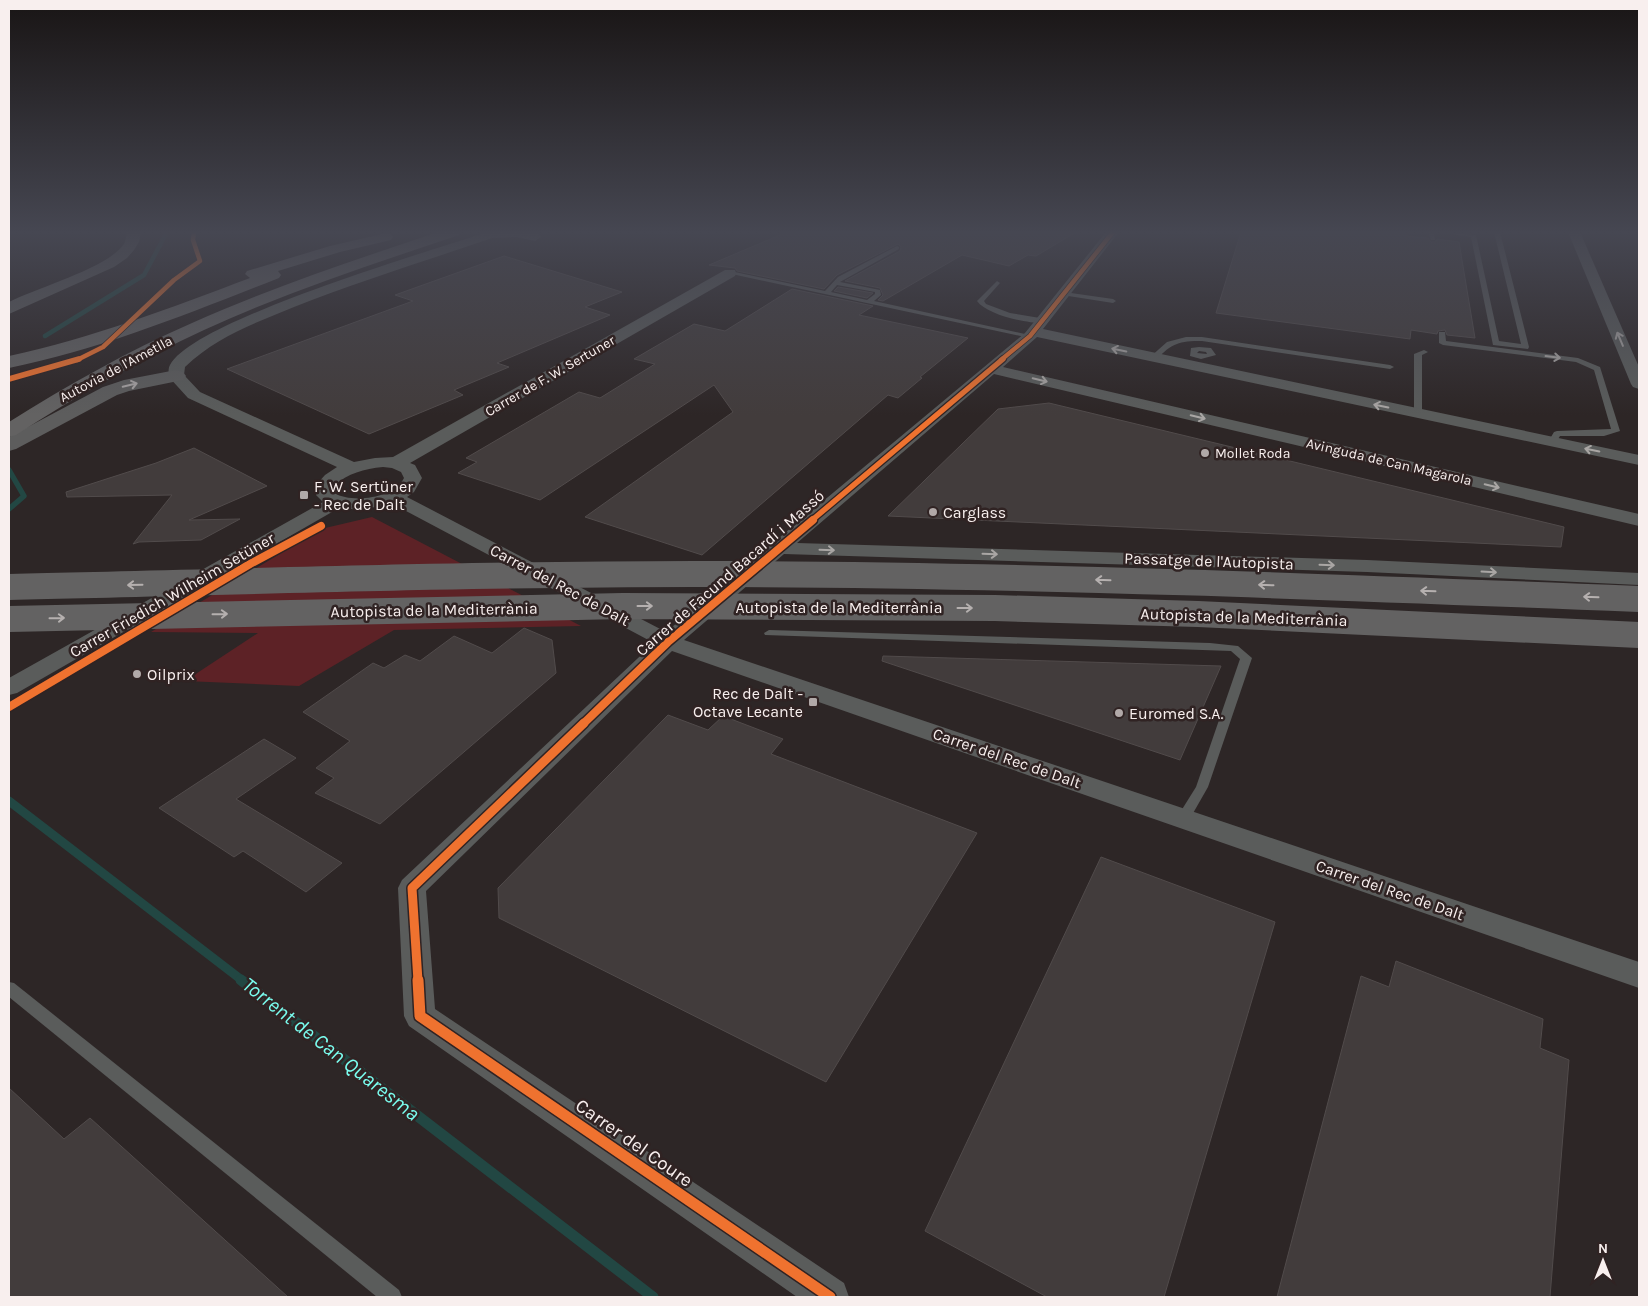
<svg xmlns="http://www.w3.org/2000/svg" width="1648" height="1306" viewBox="0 0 1648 1306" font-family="Karla,sans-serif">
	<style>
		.green { fill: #5d2226 }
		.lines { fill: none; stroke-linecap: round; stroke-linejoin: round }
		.stream-far3 { stroke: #224743; stroke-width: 4.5 }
		.stream-far2 { stroke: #224743; stroke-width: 5.5 }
		.stream-far1 { stroke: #224743; stroke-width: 9 }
		.stream { stroke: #224743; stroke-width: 11 }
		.building { fill: #423c3c; stroke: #514b4b }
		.lane { fill: #5a5c5b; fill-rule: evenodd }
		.street { fill: #5a5c5b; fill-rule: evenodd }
		.secondary { fill: #5d5d5d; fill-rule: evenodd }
		.highway { fill: #636262; fill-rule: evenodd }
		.highway-bridge { stroke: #636262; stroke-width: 26 }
		.cycleway-far4-casing { stroke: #302323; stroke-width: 6 }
		.cycleway-far3-casing { stroke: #302323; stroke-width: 8 }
		.cycleway-far2-casing { stroke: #302323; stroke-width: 11 }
		.cycleway-far1-casing { stroke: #302323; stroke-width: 12 }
		.cycleway-casing { stroke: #302323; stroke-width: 14 }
		.cycleway-far4 { stroke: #ef722f; stroke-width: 4.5 }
		.cycleway-far3 { stroke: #ef722f; stroke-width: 5.5 }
		.cycleway-far2 { stroke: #ef722f; stroke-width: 8 }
		.cycleway-far1 { stroke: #ef722f; stroke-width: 9 }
		.cycleway { stroke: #ef722f; stroke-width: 11 }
		.oneway { stroke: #a9a6a4 }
		.oneway2 { stroke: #aaa6a6 }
		.oneway3 { stroke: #b5b0af }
		.poi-dot { fill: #b1a9a8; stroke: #302323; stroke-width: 2 }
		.labels { text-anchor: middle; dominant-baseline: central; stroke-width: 5; stroke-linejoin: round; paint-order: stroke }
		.far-street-label { font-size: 14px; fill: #f8efee; stroke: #302323 }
		.far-poi-label { font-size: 14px; fill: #f8efee; stroke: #302323; text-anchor: start }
		.poi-label { font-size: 16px; fill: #f8efee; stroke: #302323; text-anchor: start }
		.street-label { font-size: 16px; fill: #f8efee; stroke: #302323 }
		.near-street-label { font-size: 19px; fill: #f8efee; stroke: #302323 }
		.near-water-label { font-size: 21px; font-style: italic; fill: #7afdef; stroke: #302323 }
	</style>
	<rect width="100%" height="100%" fill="#2d2626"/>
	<path class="green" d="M372,517L581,626L394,630L299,686L185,681L258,633L151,632L321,529Z"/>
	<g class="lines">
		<path class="stream-far3" d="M45,336L144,275L167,232"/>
		<path class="stream-far2" d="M9,470L24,496L9,509"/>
		<path class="stream-far1" d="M9,801L243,981"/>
		<path class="stream" d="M241,980L653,1297"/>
	</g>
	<g class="building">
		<path d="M787,232H1076L1036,256L1028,255L1009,266L962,255L883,301L878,300L883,295L880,288L845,281L900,251L901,247L898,244L837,275L824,289L737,271L735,268L709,265Z"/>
		<path d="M1241,232H1406V236L1428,238L1431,242H1435L1437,239L1459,242L1475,338L1447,335L1445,330L1438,331L1437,334L1411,330L1410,339L1216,313Z"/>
		<path d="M504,256L622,292L585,307L610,315L497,363L509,367L454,390L463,395L369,434L227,369L413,301L395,295Z"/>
		<path d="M838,287L873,293L867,298L834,291Z"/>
		<path d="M792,289L873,306L859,315L968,338L920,377L922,378L898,398L888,395L702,555L585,517L733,412L714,385L540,500L458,473L477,462L466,458L579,392L600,398L655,364L634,359L694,324L725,331Z"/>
		<path d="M1049,403L1564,527L1561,547L888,516L998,409Z"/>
		<path d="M194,448L267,486L189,520L240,519L201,540L139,542L133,544L172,495L67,497L66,492L156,463Z"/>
		<path d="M524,628L552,640L556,673L380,824L315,793L334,778L316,768L350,741L303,712L373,663L384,668L405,655L420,661L454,636L492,653Z"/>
		<path d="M883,656L1221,666L1180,760L882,661Z"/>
		<path d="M668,715L708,730L723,716L783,739L771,754L977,833L826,1082L499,918L498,888Z"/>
		<path d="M264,739L296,758L236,799L342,863L306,892L243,851L234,857L159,808Z"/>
		<path d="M1101,857L1275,922L1164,1297H1047L925,1231Z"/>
		<path d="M1396,961L1543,1019L1540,1048L1569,1060L1550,1297H1277L1361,976L1389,987Z"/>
		<path d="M9,1088L64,1139L90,1118L288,1297H9Z"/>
	</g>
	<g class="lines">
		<g class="lane">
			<path d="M1428,232H1434L1435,240H1431Z"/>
			<path d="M1438,232L1476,235L1499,341L1521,344L1494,232H1500L1529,347L1528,349L1493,345L1471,237Z"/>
			<path d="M897,246L899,247V249L840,282L880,290L881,295L874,301L1034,336L1030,338L727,273L730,271L825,291L838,277ZM837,285L875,292V294L867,300L831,292Z"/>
			<path d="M997,281L1000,283L984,301L986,304L1010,313L1046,319V323C1028,324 987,315 977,301Z"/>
			<path d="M1064,292L1113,299L1116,301L1113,303L1062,295L1061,294Z"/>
			<path d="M1439,332H1445L1446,341L1578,358L1600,367L1620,431L1604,436H1560L1555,444H1549L1548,442L1554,432L1557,431L1611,429L1594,370L1576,362L1443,345L1439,343Z"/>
			<path d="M1186,337H1202L1390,365L1394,367L1390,369L1202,341C1179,341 1172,343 1156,360L1149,358L1167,342Z"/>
			<path d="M1199,347L1211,348L1216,355L1201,359L1190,356L1191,348ZM1199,351L1206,352L1207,354L1197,353Z"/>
			<path d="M1424,350L1428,352L1422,355V414L1418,416L1414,414V354Z"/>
			<path d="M769,630L1210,643L1238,646L1252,658L1208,787L1188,822L1183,824L1178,822L1176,819L1196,787L1240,659L1231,651L765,635L764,633Z"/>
			<path d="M9,982L14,983L399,1290L402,1297H377L9,997Z"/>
		</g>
		<g class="street">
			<path d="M487,232H531L539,234L541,237L535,241L516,237L492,238C426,261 359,281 294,307C255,323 216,337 185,367L184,375L200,392L354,462L375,458L393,457L725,270H735L736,273L735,276L410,463L415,465L422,478L414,492L407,497L666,632L1025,333L1106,232H1119L1043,329L1639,455V465L1037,337L1003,367L1639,514V526L994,374L797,543L1367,560L1639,573V585L1367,572L784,554L684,640L1639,962V988L672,651L426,891L435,1009L844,1283L849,1297H797L409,1026L404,1016L398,888L402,880L654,643L391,503L363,510L339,508L17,693L9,695V678L323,502L316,495V485L325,475L337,467L188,398L168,376C169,372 168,368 170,365C194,320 431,251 487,232ZM383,467L392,468L401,472L404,478C394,498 353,504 334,493V486C348,473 364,469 383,467Z"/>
			<path d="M1568,232H1580L1639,367V389L1633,387L1631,384Z"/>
		</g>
		<g class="secondary">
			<path d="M127,232H141L139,242L134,250L127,258L114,267L9,314V302C36,288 108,268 124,244C126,240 126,236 127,232Z"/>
			<path d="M176,370L183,372L186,376L183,380L129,391L117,395L16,449L9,451V437L103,387L124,380Z"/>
		</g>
		<g class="highway">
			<path d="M438,232H461L459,235C373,264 287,292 204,330C139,360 77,396 16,435L9,437V422C68,385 128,351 192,323C272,287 355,260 438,232Z"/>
			<path d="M386,233L391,234L393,237L391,240L340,252L278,271L281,275L279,278C190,313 102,349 9,368V356C92,338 171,308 250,278L245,274L247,271L330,246Z"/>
		</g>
		<g class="highway-bridge">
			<path d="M9,587C249,582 490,573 730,574C1033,575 1336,587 1639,599"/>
			<path d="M9,619L623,606L995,608L1198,614L1639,635"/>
		</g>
		<g class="cycleway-far4-casing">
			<g id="cycleway-far4">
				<path d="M77,360L103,347L174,280L200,261L193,240L194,232"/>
				<path d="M1001,360L1030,336L1113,232"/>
			</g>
		</g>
		<g class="cycleway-far3-casing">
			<g id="cycleway-far3">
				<path d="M9,379L79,359"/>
				<path d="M811,521L1003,359"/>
			</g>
		</g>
		<g class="cycleway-far2-casing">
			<g id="cycleway-far2">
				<path d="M9,707L250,564L321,526"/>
				<path d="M583,724L668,642L813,520"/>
			</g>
		</g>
		<g class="cycleway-far1-casing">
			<path id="cycleway-far1" d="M418,981L412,888L584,723"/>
		</g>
		<g class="cycleway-casing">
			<path id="cycleway" d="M418,980L420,1016L830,1297"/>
		</g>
		<use href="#cycleway-far4" class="cycleway-far4"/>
		<use href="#cycleway-far3" class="cycleway-far3"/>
		<use href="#cycleway-far2" class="cycleway-far2"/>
		<use href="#cycleway-far1" class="cycleway-far1"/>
		<use href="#cycleway" class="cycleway"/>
	</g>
	<defs><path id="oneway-shaft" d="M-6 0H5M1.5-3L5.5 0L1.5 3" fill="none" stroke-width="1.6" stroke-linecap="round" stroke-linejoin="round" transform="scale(1.25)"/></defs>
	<g class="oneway">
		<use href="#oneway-shaft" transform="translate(1620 339) rotate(-113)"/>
		<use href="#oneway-shaft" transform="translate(1119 350) rotate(-168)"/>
		<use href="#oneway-shaft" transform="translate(1553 357) rotate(7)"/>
		<use href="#oneway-shaft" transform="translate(1040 380) rotate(13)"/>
		<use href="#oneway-shaft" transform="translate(1381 406) rotate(-168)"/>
		<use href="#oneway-shaft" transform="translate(1198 417) rotate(13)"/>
		<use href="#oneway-shaft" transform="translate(1592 450) rotate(-168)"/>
		<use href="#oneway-shaft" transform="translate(1492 486) rotate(13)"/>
		<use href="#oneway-shaft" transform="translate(827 550) rotate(2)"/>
		<use href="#oneway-shaft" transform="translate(990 554) rotate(2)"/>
		<use href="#oneway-shaft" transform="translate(1327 565) rotate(2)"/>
		<use href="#oneway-shaft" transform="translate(1489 572) rotate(3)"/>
	</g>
	<use class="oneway2" href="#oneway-shaft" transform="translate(130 385) rotate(-13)"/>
	<g class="oneway3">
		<use href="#oneway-shaft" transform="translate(1103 580) rotate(-178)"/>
		<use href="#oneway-shaft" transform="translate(135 585) rotate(179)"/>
		<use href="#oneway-shaft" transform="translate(1266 585) rotate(-178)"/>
		<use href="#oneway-shaft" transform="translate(1428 591) rotate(-178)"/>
		<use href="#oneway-shaft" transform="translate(1591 597) rotate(-178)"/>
		<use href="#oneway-shaft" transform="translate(645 606)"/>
		<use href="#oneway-shaft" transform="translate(965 608)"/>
		<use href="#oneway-shaft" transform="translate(220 614) rotate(-1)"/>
		<use href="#oneway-shaft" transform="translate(57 618) rotate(-1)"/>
	</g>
	<linearGradient id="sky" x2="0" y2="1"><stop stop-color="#191515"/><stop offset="0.56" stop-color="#464752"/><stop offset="1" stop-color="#464752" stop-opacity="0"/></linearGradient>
	<rect width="1648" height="415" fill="url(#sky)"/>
	<g class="poi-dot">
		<circle cx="1205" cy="453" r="5"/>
		<rect x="299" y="490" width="10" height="10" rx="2.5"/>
		<circle cx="933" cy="512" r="5"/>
		<circle cx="137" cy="674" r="5"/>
		<rect x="808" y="697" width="10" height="10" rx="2.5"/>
		<circle cx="1119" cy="713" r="5"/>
	</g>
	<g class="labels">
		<g class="far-street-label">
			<text transform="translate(116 369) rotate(-28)">Autovia de l'Ametlla</text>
			<text transform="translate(550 376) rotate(-30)">Carrer de F. W. Sertuner</text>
			<text transform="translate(1389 462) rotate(13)">Avinguda de Can Magarola</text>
		</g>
		<g class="far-poi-label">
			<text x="1215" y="453">Mollet Roda</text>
		</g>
		<g class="poi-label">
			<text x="314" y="486">F. W. Sertüner<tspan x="314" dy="18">- Rec de Dalt</tspan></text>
			<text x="943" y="512">Carglass</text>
			<text x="147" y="674">Oilprix</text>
			<text x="803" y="693" text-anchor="end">Rec de Dalt -<tspan x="803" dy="18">Octave Lecante</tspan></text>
			<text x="1129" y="713">Euromed S.A.</text>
		</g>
		<g class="street-label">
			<text transform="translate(1209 561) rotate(2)">Passatge de l'Autopista</text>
			<text transform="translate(730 573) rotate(-41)">Carrer de Facund Bacardí i Massó</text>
			<text transform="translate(560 585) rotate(28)">Carrer del Rec de Dalt</text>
			<text transform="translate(172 595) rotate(-30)">Carrer Friedich Wilheim Setüner</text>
			<text x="839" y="607">Autopista de la Mediterrània</text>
			<text transform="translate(434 610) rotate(-1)">Autopista de la Mediterrània</text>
			<text transform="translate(1244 617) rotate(2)">Autopista de la Mediterrània</text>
			<text transform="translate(1007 758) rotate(19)">Carrer del Rec de Dalt</text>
			<text transform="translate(1390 890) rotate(19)">Carrer del Rec de Dalt</text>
		</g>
		<g class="near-street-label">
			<text transform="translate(634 1143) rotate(35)">Carrer del Coure</text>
		</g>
		<g class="near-water-label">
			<text transform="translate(331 1049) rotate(38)">Torrent de Can Quaresma</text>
		</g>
	</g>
	<rect width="1648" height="1306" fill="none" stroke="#f8efee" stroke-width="20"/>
	<g transform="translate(1603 1261)" stroke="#302323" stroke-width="4" paint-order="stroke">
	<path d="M0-4L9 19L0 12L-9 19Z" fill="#f8efee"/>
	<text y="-8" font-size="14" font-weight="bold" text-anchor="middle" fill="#f8efee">N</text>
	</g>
</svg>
